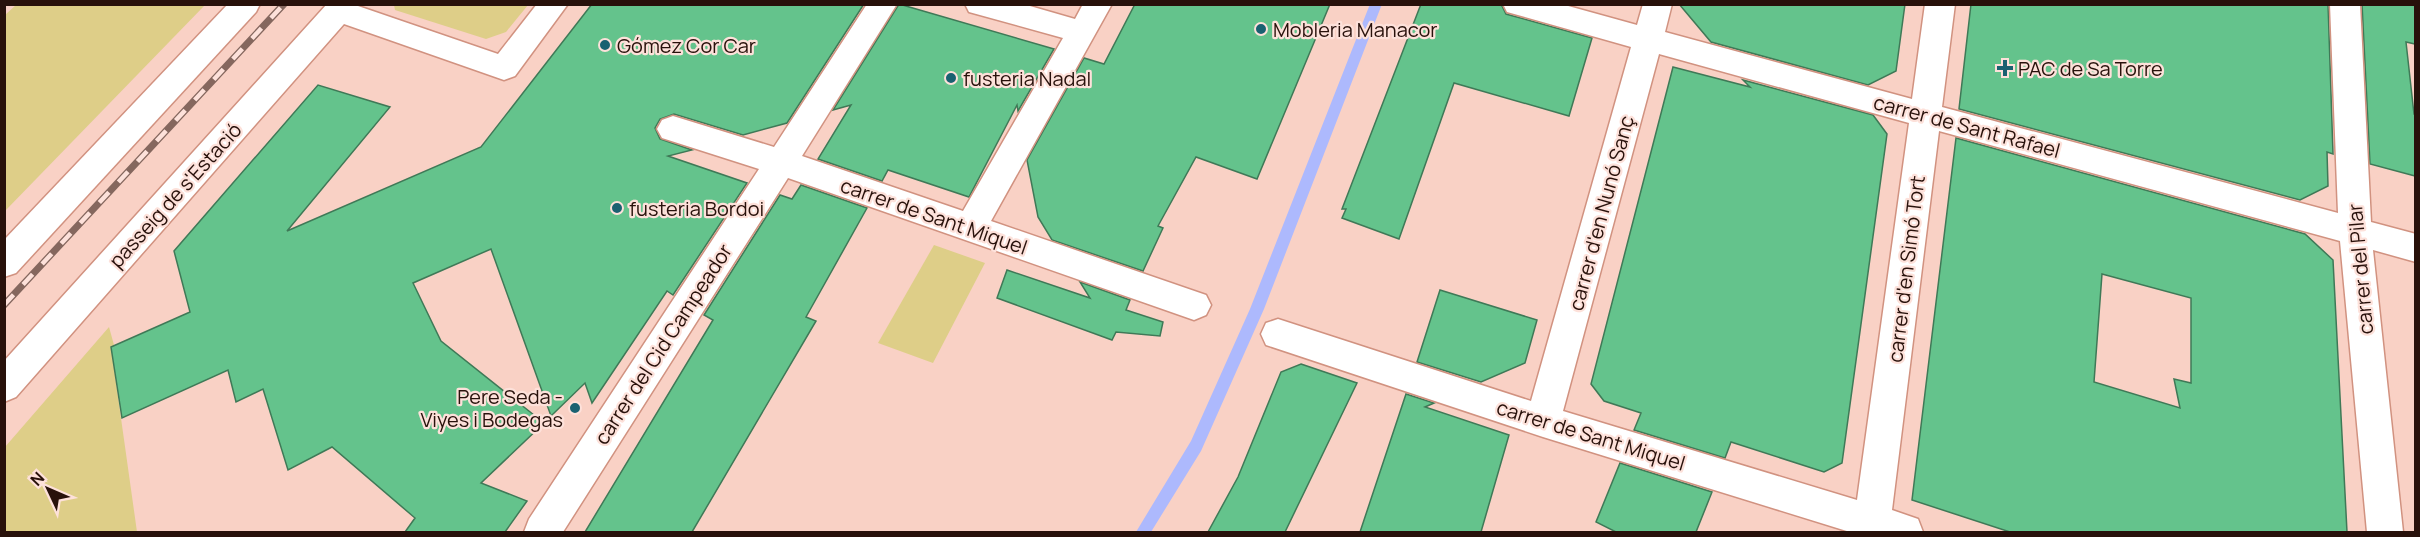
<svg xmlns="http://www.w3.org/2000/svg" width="2420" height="537" viewBox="0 0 2420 537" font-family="Manrope,sans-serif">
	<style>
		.green { fill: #dece88 }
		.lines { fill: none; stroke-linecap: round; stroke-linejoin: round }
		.stream { fill: #adb9fd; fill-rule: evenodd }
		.building { fill: #64c38c; stroke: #3f7957; stroke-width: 1.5; fill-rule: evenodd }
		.street-casing { stroke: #d19280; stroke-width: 3 }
		.street { fill: #fff; fill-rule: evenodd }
		.rail-casing { stroke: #85675e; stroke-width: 7 }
		.rail { stroke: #fde1da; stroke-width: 4.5; stroke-dasharray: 14; stroke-linecap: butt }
		.poi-dot { fill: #1a6171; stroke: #fde1da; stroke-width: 2 }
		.labels { text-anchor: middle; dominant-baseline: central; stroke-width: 4.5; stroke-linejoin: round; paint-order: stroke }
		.poi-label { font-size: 20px; fill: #28110b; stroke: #fde1da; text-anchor: start }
		.street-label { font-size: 20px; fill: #28110b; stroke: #fde1da }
	</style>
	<rect width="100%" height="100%" fill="#f9d1c5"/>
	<g class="green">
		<path d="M16,5H205L5,211V15Z"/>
		<path d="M394,5V4L528,5L506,32L486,39L395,10Z"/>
		<path d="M934,245L985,263L933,363L878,343Z"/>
		<path d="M109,327L114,345L111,347L137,532H5V447Z"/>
	</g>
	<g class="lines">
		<path class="stream" d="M1370,4H1382L1264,309L1201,451L1151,532H1136L1191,441L1250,309Z"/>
	</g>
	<g class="building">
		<path d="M592,4H864L787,123L743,135L674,114L660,119L655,128L660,139L692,150L668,156L747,183L673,295L667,291L592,403L585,383L551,416L491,249L413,283L441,341L544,423L481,483L527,501L505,532H405L415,518L332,447L288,470L263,389L236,402L228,370L122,418L111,347L190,312L174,251L318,85L390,107L287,231L481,147Z"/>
		<path d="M899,4L1054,49L1018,111L1017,105L969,197L888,170L882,181L818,159L851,105L833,110Z"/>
		<path d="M1135,4H1330L1257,179L1196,157L1158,226L1163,228L1143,271L1052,240L1038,217L1027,160L1084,58L1104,64Z"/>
		<path d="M1421,4H1501L1506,14L1592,38L1569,116L1454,83L1399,239L1342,218L1346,209H1342Z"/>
		<path d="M1679,4H1905L1896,71L1868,85L1711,42Z"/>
		<path d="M1971,4H2328L2333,154L2327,152L2328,186L2300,200L1959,109Z"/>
		<path d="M2362,4H2415V44L2406,42L2414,114H2415V176L2370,164Z"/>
		<path d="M1673,67L1750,87L1743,80L1873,115L1887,134L1842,463L1824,472L1731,442L1725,458L1634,430L1641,413L1604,401L1591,384Z"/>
		<path d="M1956,138L2305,234L2333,260L2347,532H2010L1912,500ZM2102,274L2191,298V383L2174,379L2180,408L2094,382Z"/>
		<path d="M801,185L867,208L806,317L816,321L692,532H585L713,320L704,315L780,195L792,199Z"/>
		<path d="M1007,270L1090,298L1080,282L1130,300L1126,310L1163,322L1160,336L1116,332L1112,340L997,298Z"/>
		<path d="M1440,290L1537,320L1525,363L1481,382L1417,362Z"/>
		<path d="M1301,364L1357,383L1285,532H1208L1238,477L1281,372Z"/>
		<path d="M1406,394L1434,403L1425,407L1509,435L1481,532H1360Z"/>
		<path d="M1620,463L1712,492L1696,532H1616L1596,522Z"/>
	</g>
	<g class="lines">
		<g class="street-casing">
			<g id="street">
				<path d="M228,4H260L256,12L16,273L4,277V240Z"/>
				<path d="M327,4H359L358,6L498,54L537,4H568L515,76L504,80L344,24L16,397L4,402V361Z"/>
				<path d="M867,4H897L802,156L963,211L1063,38L969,12L965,4H1023L1075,19L1083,4H1112L991,221L1206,295L1211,305L1206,315L1194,320L788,178L563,532H524L529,519L759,169L662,138L657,129L662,120L673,116L774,147Z"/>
				<path d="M1503,4H1561L1637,25L1643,4H1672L1665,32L1912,99L1925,4H1955L1942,107L2338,213L2330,4H2360L2371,222L2416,234V262L2373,250L2403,532H2367L2340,241L1939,131L1892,510L1918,519L1923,532H1850L1543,437L1266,345L1261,334L1266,323L1278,319L1531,401L1631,47L1507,12ZM1659,54L1909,123L1857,500L1563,411Z"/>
			</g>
		</g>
		<use href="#street" class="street"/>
		<g class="rail-casing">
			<path id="rail" d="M4,305L284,4"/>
		</g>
		<use href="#rail" class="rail"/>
	</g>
	<g class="poi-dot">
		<circle cx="1261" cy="29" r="6"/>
		<circle cx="605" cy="45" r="6"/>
		<path d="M2002 59h6v6h6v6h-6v6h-6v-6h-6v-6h6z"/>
		<circle cx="951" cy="78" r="6"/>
		<circle cx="617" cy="208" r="6"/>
		<circle cx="575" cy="408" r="6"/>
	</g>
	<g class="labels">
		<g class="poi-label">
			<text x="1273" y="29">Mobleria Manacor</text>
			<text x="617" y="45">Gómez Cor Car</text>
			<text x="2018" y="68">PAC de Sa Torre</text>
			<text x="963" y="78">fusteria Nadal</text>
			<text x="629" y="208">fusteria Bordoi</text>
			<text x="563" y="396" text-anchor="end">Pere Seda -<tspan x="563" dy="23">Viyes i Bodegas</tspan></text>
		</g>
		<g class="street-label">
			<text transform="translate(1967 126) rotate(15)">carrer de Sant Rafael</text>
			<text transform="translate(175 195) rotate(-48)">passeig de s'Estació</text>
			<text transform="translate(1601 213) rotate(-75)">carrer d'en Nunó Sanç</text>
			<text transform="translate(934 216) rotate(19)">carrer de Sant Miquel</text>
			<text transform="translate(1906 269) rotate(-83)">carrer d'en Simó Tort</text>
			<text transform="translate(2360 269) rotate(-95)">carrer del Pilar</text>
			<text transform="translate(663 344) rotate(-57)">carrer del Cid Campeador</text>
			<text transform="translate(1591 435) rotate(17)">carrer de Sant Miquel</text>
		</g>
	</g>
	<rect width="2420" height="537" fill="none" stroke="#28110b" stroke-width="12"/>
	<g transform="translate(48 489) rotate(314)" stroke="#fde1da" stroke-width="4.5" paint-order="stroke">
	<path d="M0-4.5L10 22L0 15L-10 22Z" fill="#28110b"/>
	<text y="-9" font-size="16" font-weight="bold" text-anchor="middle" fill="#28110b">N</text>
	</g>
</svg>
